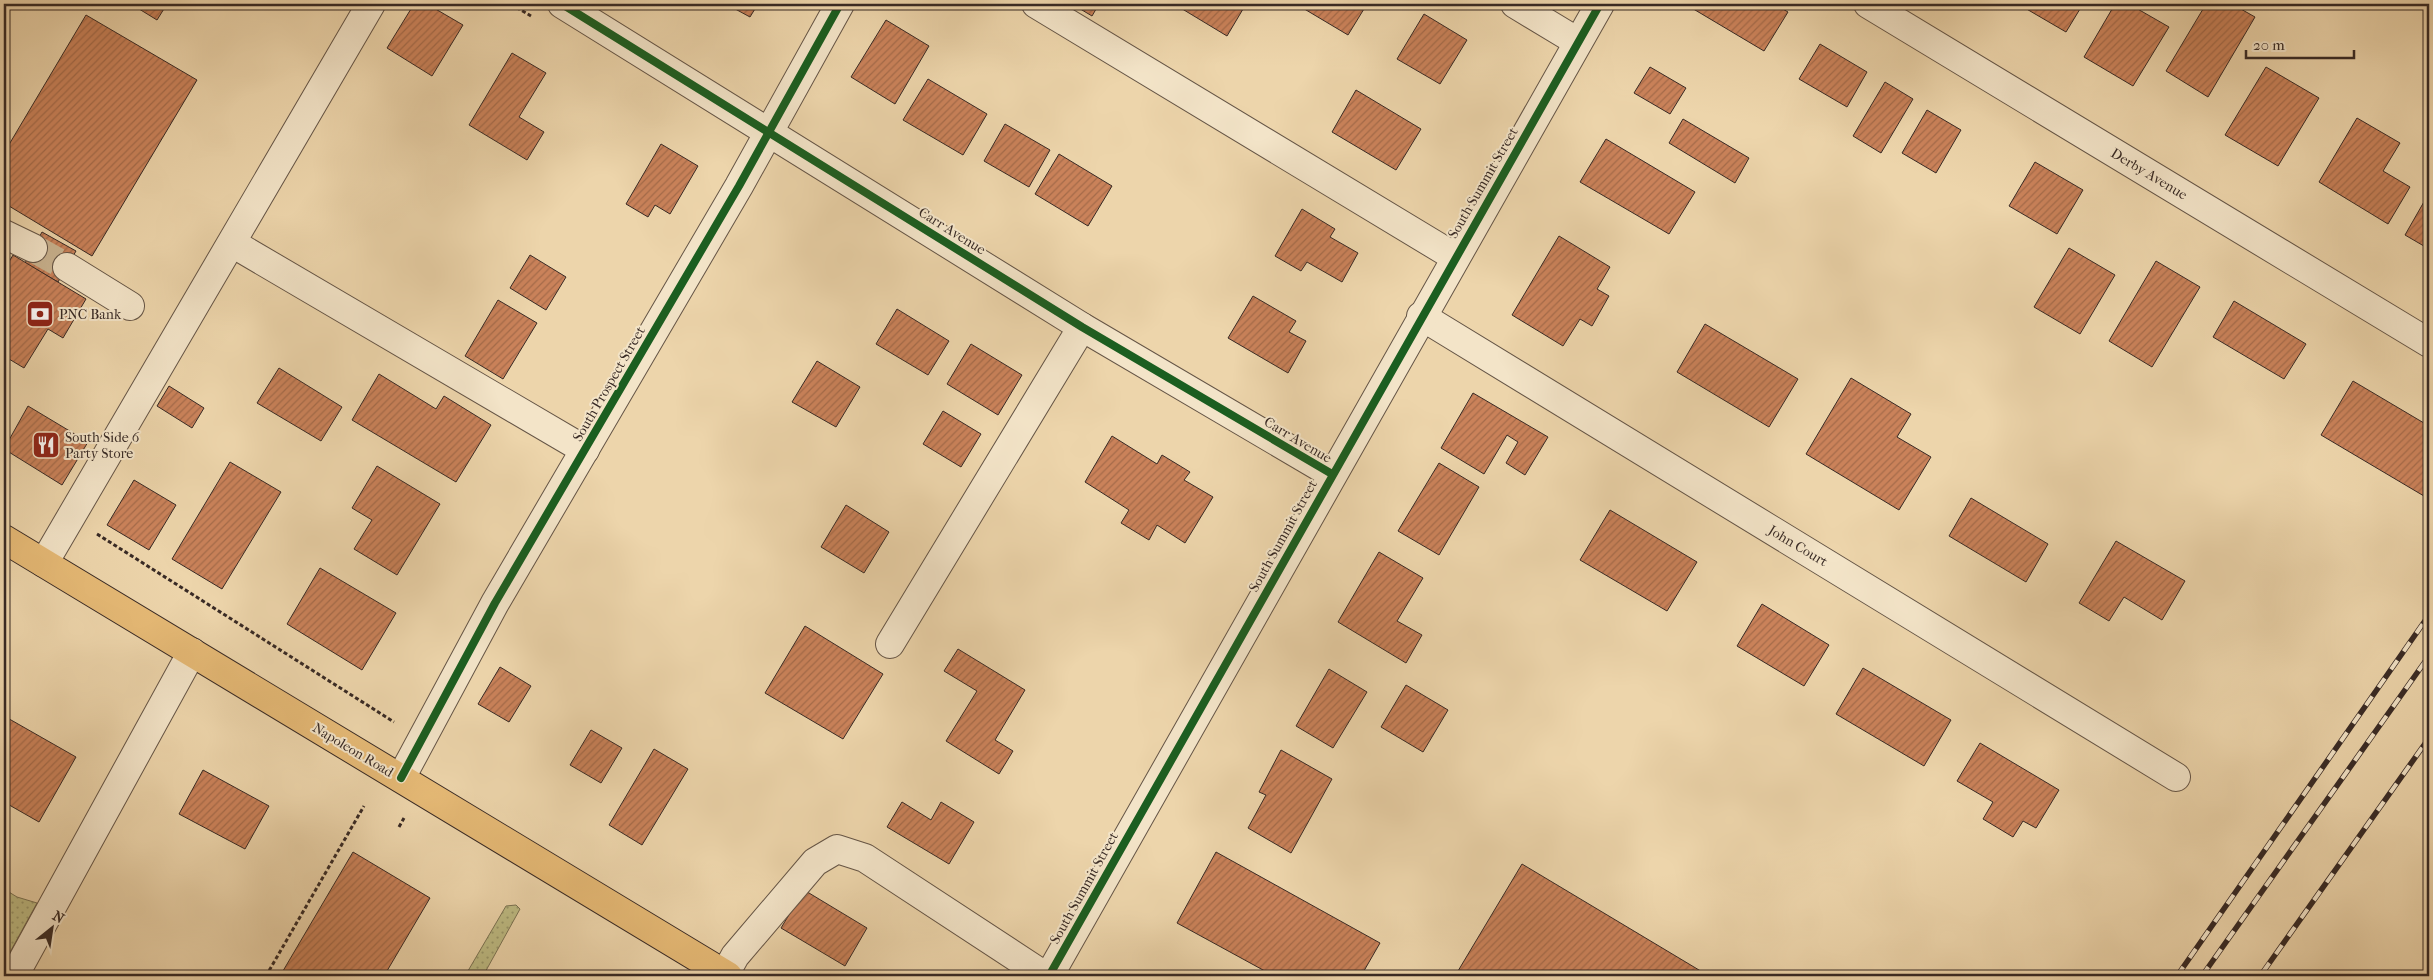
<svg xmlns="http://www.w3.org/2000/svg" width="2433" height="980" viewBox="0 0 2433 980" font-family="'IM FELL French Canon',serif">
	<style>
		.grass { fill: url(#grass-dots); stroke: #7b7354 }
		.building { fill: url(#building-hatch); stroke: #382a25 }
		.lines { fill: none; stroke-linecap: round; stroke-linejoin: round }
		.minor-tunnel { stroke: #c9b390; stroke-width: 28; stroke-dasharray: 28 14; stroke-linecap: butt }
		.minor-casing { stroke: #655546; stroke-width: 30 }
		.major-casing { stroke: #382a25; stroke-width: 30 }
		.path { stroke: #382a25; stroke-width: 3; stroke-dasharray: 4 2.5; stroke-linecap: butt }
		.minor { stroke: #f3e4c8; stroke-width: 28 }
		.major { stroke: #e6ba76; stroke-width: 28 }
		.rail-casing { stroke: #382a25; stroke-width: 5.5 }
		.rail { stroke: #f3e4c8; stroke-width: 4; stroke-dasharray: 11; stroke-linecap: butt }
		.cycleway-casing { stroke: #f3e4c8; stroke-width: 11 }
		.cycleway { stroke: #1b5e20; stroke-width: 8 }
		.labels { text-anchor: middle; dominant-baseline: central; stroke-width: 4; stroke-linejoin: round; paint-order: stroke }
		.street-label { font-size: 14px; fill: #382a25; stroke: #f3e4c8 }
		.poi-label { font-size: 14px; fill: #382a25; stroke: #f3e4c8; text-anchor: start }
	</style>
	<defs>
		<pattern id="grass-dots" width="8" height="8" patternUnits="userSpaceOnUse" patternTransform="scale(1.25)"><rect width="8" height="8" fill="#bebc84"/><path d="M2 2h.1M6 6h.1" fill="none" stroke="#9b996c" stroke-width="1.8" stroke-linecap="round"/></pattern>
		<pattern id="building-hatch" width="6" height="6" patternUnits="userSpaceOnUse" patternTransform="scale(1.25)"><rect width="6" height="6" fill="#ca825a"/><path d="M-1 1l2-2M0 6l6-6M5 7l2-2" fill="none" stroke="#a56b4a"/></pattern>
	</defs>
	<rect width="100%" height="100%" fill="#edd5ab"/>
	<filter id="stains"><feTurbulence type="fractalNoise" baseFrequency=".004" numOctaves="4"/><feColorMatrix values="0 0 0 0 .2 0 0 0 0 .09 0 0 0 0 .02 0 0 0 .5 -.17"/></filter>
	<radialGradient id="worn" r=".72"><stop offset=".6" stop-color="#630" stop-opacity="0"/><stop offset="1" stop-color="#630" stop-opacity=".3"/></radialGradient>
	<g class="grass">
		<path d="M4,889L17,897L37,903L4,963Z"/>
		<path d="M516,905L520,909L483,976H465L506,906Z"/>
	</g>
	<g class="building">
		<path d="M131,4H167L157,20Z"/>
		<path d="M414,4H427L463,25L432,76L387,48Z"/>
		<path d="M726,4H758L750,17Z"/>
		<path d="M1072,4H1099L1092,16Z"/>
		<path d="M1181,4H1246L1227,36L1179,7Z"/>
		<path d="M1296,4H1367L1348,35Z"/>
		<path d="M1685,4H1774L1788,12L1764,51Z"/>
		<path d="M2018,4H2083L2066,32Z"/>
		<path d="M2115,4H2129L2169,27L2133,86L2084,57Z"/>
		<path d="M2206,4H2232L2255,17L2208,97L2166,71Z"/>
		<path d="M1424,14L1467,40L1440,84L1397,59Z"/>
		<path d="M86,15L197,80L92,256L4,203V153Z"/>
		<path d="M886,20L929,46L895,104L851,77Z"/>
		<path d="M1820,44L1867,72L1847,107L1799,79Z"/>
		<path d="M512,53L546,73L519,117L544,132L527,160L469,125Z"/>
		<path d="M1650,67L1686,88L1670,114L1634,93Z"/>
		<path d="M2266,67L2319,98L2278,166L2225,135Z"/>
		<path d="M928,79L987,114L963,155L903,120Z"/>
		<path d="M1885,82L1913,99L1881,153L1853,136Z"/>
		<path d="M1356,90L1421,129L1396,170L1332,132Z"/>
		<path d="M1927,110L1961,130L1936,173L1902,153Z"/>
		<path d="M2357,118L2400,143L2383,171L2410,187L2388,224L2319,182Z"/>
		<path d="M1683,119L1749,158L1735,183L1669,143Z"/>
		<path d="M1005,124L1050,150L1029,187L984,161Z"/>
		<path d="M1606,139L1695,192L1669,234L1580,182Z"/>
		<path d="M661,144L698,166L670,214L655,205L648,217L626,204Z"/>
		<path d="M1059,154L1112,186L1088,226L1035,194Z"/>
		<path d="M2035,162L2083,190L2057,234L2009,206Z"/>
		<path d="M2429,193V249L2405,235Z"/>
		<path d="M1302,209L1335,229L1330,237L1358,253L1342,282L1307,262L1301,271L1275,256Z"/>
		<path d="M42,232L76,251L58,282L25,263Z"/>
		<path d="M1559,236L1610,267L1597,289L1609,296L1592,326L1580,319L1563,346L1512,315Z"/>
		<path d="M2069,248L2115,275L2080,334L2034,307Z"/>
		<path d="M13,255L86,299L63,338L48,329L24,368L4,356V270Z"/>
		<path d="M530,255L566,277L546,310L510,288Z"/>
		<path d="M2156,261L2200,287L2152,367L2109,341Z"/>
		<path d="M1253,296L1296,321L1289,332L1306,341L1288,373L1228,338Z"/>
		<path d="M498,300L537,323L503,379L465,356Z"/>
		<path d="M2234,301L2306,344L2284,379L2213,337Z"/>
		<path d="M897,309L949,341L928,375L876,344Z"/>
		<path d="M1705,324L1798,379L1769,427L1677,372Z"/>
		<path d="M971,344L1022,375L998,415L947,384Z"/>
		<path d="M817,361L860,387L836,427L792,402Z"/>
		<path d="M279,368L342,407L321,441L257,403Z"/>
		<path d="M379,374L436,409L444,396L491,425L456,482L352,420Z"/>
		<path d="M1851,378L1911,414L1897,437L1931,457L1899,510L1806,454Z"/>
		<path d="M2353,381L2429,426V499L2321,435Z"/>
		<path d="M169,386L204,408L192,428L157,406Z"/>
		<path d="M1473,393L1548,437L1525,475L1506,463L1518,442L1507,435L1484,474L1441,448Z"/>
		<path d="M28,406L88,442L62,485L4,449Z"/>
		<path d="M943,411L981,434L961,467L923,444Z"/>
		<path d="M1112,436L1157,464L1162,455L1190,472L1184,480L1213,497L1185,543L1157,525L1149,540L1121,523L1129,510L1085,482Z"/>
		<path d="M230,462L281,492L222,589L172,559Z"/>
		<path d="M1439,463L1479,487L1439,555L1398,531Z"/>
		<path d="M377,466L440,504L397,575L354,549L372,520L352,508Z"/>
		<path d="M134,480L176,505L149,550L107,525Z"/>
		<path d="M1971,498L2048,544L2026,582L1949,536Z"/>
		<path d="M846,505L889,532L864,573L821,547Z"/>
		<path d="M1610,510L1697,562L1667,611L1580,560Z"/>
		<path d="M2116,541L2185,581L2162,620L2124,597L2109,621L2079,603Z"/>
		<path d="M1379,552L1423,578L1397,621L1422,635L1406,663L1338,622Z"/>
		<path d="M320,568L396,613L362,670L287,624Z"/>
		<path d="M1762,604L1829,645L1804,686L1737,646Z"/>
		<path d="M805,626L883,674L843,739L765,693Z"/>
		<path d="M958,649L1025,690L995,740L1013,751L999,774L946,741L977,691L944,671Z"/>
		<path d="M500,667L531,686L509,722L478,704Z"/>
		<path d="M1863,668L1951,720L1924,766L1836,714Z"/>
		<path d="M1329,669L1367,692L1333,748L1296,726Z"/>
		<path d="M1406,685L1448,710L1423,752L1381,727Z"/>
		<path d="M4,716L76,757L39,822L4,802Z"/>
		<path d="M591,730L622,748L601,783L570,765Z"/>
		<path d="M1980,743L2059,790L2036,828L2023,821L2013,837L1983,819L1993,802L1957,781Z"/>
		<path d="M654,749L688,769L642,845L609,825Z"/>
		<path d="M1281,750L1332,779L1291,853L1248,828L1266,795L1259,792Z"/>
		<path d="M203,770L269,806L245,849L179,814Z"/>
		<path d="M902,802L931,820L941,802L974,822L949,864L887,827Z"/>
		<path d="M353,852L430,898L384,976H280Z"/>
		<path d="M1216,852L1380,943L1361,976H1274L1177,923Z"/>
		<path d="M1522,864L1709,976H1455Z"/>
		<path d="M804,890L867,928L845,966L781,928Z"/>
	</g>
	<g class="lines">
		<path class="minor-tunnel" d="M33,248L67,267"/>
		<g class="minor-casing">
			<g id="minor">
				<path d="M562,4L1082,327L1332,474"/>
				<path d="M1036,4L1455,257"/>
				<path d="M1515,4L1578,42"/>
				<path d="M1868,4L2429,343"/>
				<path d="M4,234L33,248"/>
				<path d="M232,243L585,450"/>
				<path d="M67,267L130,306"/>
				<path d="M1421,316L2176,777"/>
				<path d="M44,563L371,4"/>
				<path d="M890,644L1082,327"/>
				<path d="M401,778L495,603L739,186L840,4"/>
				<path d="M14,976L192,652"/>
				<path d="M724,976L735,956L815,862L837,849L865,858L1045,976"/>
				<path d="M1049,976L1600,4"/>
			</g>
		</g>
		<g class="major-casing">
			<path id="major" d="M4,539L728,976"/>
		</g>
		<g class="path">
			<path d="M511,4L531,16"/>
			<path d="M97,534L394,722"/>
			<path d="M399,827L404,818"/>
			<path d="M266,976L364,806"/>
		</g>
		<use href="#minor" class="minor"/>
		<use href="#major" class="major"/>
		<g class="rail-casing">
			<g id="rail">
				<path d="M2263,972L2429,738"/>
				<path d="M2177,976L2429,615"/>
				<path d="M2202,976L2429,656"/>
			</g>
		</g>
		<use href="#rail" class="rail"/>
		<g class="cycleway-casing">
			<g id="cycleway">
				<path d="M562,4L1082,327L1332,474"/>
				<path d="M401,778L495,603L739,186L840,4"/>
				<path d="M1049,976L1600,4"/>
			</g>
		</g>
		<use href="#cycleway" class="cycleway"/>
	</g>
	<defs>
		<g id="bank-square" transform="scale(1.4375)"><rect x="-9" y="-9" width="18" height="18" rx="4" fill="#8f2418" stroke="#f3e4c8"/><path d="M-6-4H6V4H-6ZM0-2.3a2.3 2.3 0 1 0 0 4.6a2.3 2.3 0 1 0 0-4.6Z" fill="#fff"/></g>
		<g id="restaurant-square" transform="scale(1.4375)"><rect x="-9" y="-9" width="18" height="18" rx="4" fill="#8f2418" stroke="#f3e4c8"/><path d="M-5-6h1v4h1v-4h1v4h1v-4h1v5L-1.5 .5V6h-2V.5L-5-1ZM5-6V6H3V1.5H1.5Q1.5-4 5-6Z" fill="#fff"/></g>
	</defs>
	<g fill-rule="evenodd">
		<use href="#bank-square" x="40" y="314"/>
		<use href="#restaurant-square" x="46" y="445"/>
	</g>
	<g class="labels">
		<g class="street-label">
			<text transform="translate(2149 174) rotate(31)">Derby Avenue</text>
			<text transform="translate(1483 183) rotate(-60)">South Summit Street</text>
			<text transform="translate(952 231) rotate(32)">Carr Avenue</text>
			<text transform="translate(609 384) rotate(-60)">South Prospect Street</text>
			<text transform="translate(1298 440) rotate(31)">Carr Avenue</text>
			<text transform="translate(1283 536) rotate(-61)">South Summit Street</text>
			<text transform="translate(1798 546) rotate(31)">John Court</text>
			<text transform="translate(353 750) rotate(31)">Napoleon Road</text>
			<text transform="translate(1084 888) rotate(-61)">South Summit Street</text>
		</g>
		<g class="poi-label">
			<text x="59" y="314">PNC Bank</text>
			<text x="65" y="437">South Side 6<tspan x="65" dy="16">Party Store</tspan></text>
		</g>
	</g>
	<rect width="2433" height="980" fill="none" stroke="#edd5ab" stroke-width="20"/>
	<rect x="5" y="5" width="2423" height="970" fill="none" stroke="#382a25" stroke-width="2.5"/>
	<rect x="10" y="10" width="2413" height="960" fill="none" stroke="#382a25"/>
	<g transform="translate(52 928) rotate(30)" stroke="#f3e4c8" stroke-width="4" paint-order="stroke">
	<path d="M0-4L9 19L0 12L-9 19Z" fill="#382a25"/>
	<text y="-8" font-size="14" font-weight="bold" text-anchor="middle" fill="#382a25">N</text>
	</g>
	<path d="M2246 50v8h108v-8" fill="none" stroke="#382a25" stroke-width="2.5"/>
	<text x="2253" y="50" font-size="15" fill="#382a25" stroke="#f3e4c8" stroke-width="4" paint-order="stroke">20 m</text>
	<rect width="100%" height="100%" filter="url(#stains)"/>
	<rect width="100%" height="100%" fill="url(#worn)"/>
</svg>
